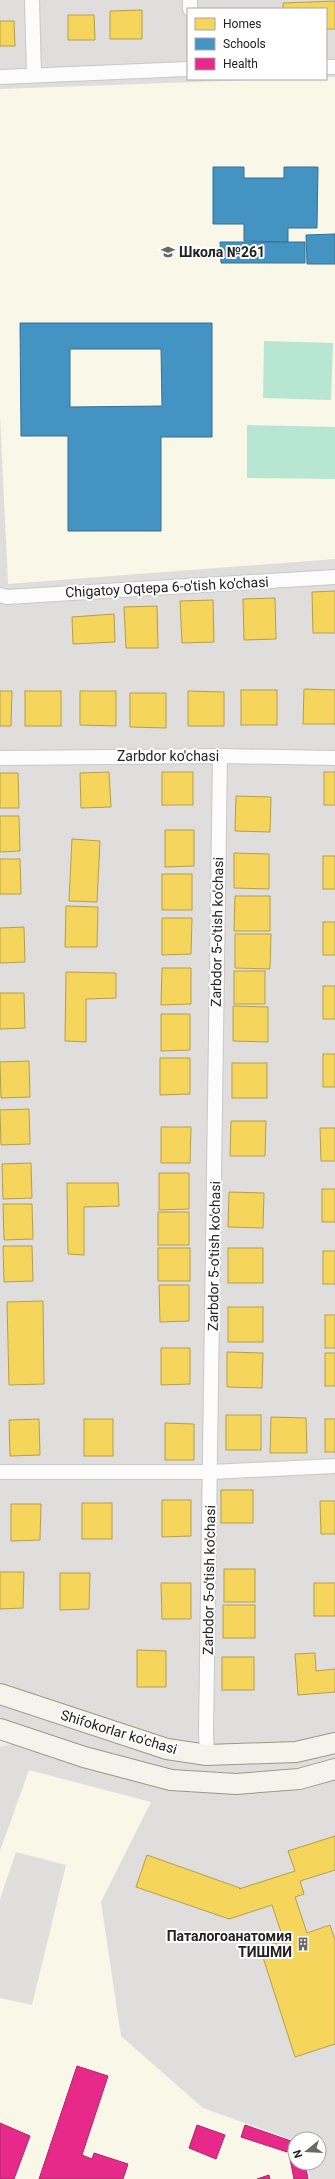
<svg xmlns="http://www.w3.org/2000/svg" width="335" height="2179" viewBox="0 0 335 2179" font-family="Roboto,sans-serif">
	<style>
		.residential { fill: #dfdedc; fill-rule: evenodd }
		.education { fill: #f8f7e8 }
		.pitch { fill: #b7e6d2 }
		.parking { fill: #e0dfde }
		.homes { fill: #f6d55c; stroke: #b69f4b }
		.schools { fill: #4393c3; stroke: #397193; fill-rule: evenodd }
		.health { fill: #e7298a; stroke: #ac276b }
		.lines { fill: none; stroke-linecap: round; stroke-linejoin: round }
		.street-casing { stroke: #c9c8c7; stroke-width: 16 }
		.secondary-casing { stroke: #999a82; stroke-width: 22 }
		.street { stroke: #fdfcfc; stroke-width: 14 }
		.secondary { stroke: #f4f4ed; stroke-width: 20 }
		.labels { text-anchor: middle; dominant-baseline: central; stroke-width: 4; stroke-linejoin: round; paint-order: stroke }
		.poi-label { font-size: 14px; font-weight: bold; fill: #222; stroke: #fff; text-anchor: start }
		.street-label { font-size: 14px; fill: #222; stroke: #fff }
	</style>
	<rect width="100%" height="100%" fill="#f0eeeb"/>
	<path class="residential" d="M0,0H335V2179H0V1747L32,1740L0,1728ZM188,9H326V79H188ZM295,2139H319V2163H295Z"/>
	<g class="education">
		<path d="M326,77H335V559L8,584L0,415V89L275,79H326Z"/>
		<path d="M29,1770L151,1802L101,1902L121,2036L203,2108L295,2141V2163H307L310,2179H0V1851Z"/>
	</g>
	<g class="pitch">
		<path d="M264,341L333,343L331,400L263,398Z"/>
		<path d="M247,425L335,427V479L247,478Z"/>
	</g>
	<path class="parking" d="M16,1852L66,1865L32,2005L0,1998V1899Z"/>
	<g class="homes">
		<path d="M335,1V29H326V9H283V3Z"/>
		<path d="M142,10V39H110V11Z"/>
		<path d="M68,15H94L95,40H68Z"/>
		<path d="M0,21H14L15,46H0Z"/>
		<path d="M335,591V633H313L312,592Z"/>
		<path d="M275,598L276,639L244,640L243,599Z"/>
		<path d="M213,600L214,642L182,643L180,601Z"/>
		<path d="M157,606L158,648H126L124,607Z"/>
		<path d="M114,614L115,642L73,644L72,617Z"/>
		<path d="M304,689L335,690V724H303Z"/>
		<rect x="241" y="690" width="36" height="35"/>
		<path d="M0,691H12L11,726H0Z"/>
		<rect x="25" y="691" width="36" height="35"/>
		<path d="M80,691H116V726L80,725Z"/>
		<path d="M188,691L224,692V726H188Z"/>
		<path d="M130,693H166V728L130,727Z"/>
		<path d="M109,772L111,807L81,808L80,773Z"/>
		<rect x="162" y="772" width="31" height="33"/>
		<rect x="324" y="772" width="11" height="33"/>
		<path d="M0,773H18L19,808H0Z"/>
		<path d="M236,796L271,797L270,832L235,831Z"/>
		<path d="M0,816H19L20,851L0,852Z"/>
		<path d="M165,830H194V866L165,867Z"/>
		<path d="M72,839L100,841L97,902L69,901Z"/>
		<path d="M234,853L269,854V889L234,888Z"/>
		<rect x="323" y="856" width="12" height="33"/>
		<path d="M0,859H20L21,894H0Z"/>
		<rect x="162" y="874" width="30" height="36"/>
		<path d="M235,896H270V931H234Z"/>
		<path d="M66,906L98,907L97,947H65Z"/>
		<path d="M162,918H192L191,954L162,955Z"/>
		<rect x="323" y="922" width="12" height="33"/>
		<path d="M24,927L25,962L0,963V928Z"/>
		<path d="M235,934H271L270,969L235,968Z"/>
		<path d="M162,968H191V1004L161,1005Z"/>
		<rect x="234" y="971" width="31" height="33"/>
		<path d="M66,972L116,973V998L86,999V1042L65,1041Z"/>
		<rect x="323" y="986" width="12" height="33"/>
		<path d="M0,993H24L25,1028L0,1029Z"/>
		<path d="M233,1006L268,1007V1042L233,1041Z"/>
		<path d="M161,1014H190V1050L161,1051Z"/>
		<rect x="323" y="1054" width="12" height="33"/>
		<path d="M160,1058H190V1094L160,1095Z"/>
		<path d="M29,1061L30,1097L1,1098L0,1062Z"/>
		<rect x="232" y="1063" width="35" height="35"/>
		<path d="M29,1109L30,1144L1,1145L0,1110Z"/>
		<path d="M231,1121H266L265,1156H230Z"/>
		<path d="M161,1127H191L190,1163H161Z"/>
		<path d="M320,1128H335V1161H321Z"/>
		<path d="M31,1163L32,1198L3,1199L2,1164Z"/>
		<path d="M159,1173H189V1209L159,1210Z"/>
		<path d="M67,1183H118L119,1206L84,1207V1255L68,1254Z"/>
		<rect x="322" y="1189" width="13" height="33"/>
		<path d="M229,1192L264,1193L263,1228L228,1227Z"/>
		<path d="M3,1204H32L33,1239L4,1240Z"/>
		<rect x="158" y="1212" width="31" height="33"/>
		<path d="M3,1246H32L33,1281L4,1282Z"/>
		<rect x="158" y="1248" width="32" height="33"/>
		<rect x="228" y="1248" width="35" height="35"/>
		<rect x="323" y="1251" width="12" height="33"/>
		<path d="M159,1285H189V1321L160,1322Z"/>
		<path d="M43,1301L44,1384L9,1385L7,1302Z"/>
		<rect x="228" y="1307" width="35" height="35"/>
		<rect x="325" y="1315" width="10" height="33"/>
		<path d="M161,1348H190V1384L161,1385Z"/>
		<path d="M227,1352L263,1353L262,1388L227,1387Z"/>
		<rect x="325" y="1353" width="10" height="33"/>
		<rect x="226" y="1415" width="35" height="35"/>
		<path d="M271,1417L306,1418L307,1453H270Z"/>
		<path d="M39,1419L40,1455L10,1456L9,1420Z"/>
		<rect x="84" y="1419" width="29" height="37"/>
		<rect x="325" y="1419" width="10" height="33"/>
		<path d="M165,1423L194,1424V1460H165Z"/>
		<rect x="221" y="1490" width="32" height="33"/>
		<path d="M162,1500H191V1536L162,1537Z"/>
		<path d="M320,1501H335V1534H321Z"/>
		<rect x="82" y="1503" width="30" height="36"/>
		<path d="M11,1504H41L40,1540L11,1541Z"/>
		<rect x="224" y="1569" width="31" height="33"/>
		<path d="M0,1572H24L23,1608L0,1609Z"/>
		<path d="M60,1573H90L89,1609L60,1610Z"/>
		<path d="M161,1583H191V1619H162Z"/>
		<rect x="314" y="1583" width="21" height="33"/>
		<rect x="223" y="1605" width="32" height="33"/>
		<path d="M137,1650L166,1651V1687H137Z"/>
		<path d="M315,1653L316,1671L335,1669V1692L298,1695L295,1654Z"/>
		<rect x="222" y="1657" width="32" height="33"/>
		<path d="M335,1836V1870L300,1881L304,1894L295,1897L307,1933L330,1925L335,1940V2044L295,2057L260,1948L284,1941L272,1905L229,1919L136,1887L147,1855L240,1888L239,1889L295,1871L288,1851Z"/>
	</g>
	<g class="schools">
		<path d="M213,167H244V178H284V167H318L317,228H288V242L244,241V224H213Z"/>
		<path d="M335,234V264H307L306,235Z"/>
		<path d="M220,242H305V263H221Z"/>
		<path d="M20,323H212V437H161V531H68V436H21ZM70,349H161L162,406L70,407Z"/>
	</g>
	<g class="health">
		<path d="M77,2066L108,2076L82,2155L92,2159L94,2153L128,2164L123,2179H39Z"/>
		<path d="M0,2123L30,2136L14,2179H0Z"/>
		<path d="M197,2125L225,2135L216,2159L189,2148Z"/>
		<path d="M245,2125L291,2141L287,2152L241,2137Z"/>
		<path d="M295,2152V2163H305L308,2179H294L289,2154Z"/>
		<path d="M269,2175L270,2179H257Z"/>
	</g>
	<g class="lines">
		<g class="street-casing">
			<g id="street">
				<path d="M32,0L34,75"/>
				<path d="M190,0V9"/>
				<path d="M326,67H335"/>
				<path d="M0,77L188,69"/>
				<path d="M0,595L7,597L335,577"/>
				<path d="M0,758L220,756L335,758"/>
				<path d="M0,1472H211L335,1466"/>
				<path d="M207,1755L206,1732L220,756"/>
			</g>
		</g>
		<g class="secondary-casing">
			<g id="secondary">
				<path d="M0,1694L167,1749L207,1755L296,1752L335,1743"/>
				<path d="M0,1729L84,1757L171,1780L236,1784L299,1779L335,1769"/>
			</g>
		</g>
		<use href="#street" class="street"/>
		<use href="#secondary" class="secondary"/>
	</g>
	<defs>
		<g id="school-bare" transform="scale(1.08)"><path d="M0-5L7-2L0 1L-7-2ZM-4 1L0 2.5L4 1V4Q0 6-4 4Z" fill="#6a6968" stroke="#fff" stroke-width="2.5" paint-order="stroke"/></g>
		<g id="building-bare" transform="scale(1.08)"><path d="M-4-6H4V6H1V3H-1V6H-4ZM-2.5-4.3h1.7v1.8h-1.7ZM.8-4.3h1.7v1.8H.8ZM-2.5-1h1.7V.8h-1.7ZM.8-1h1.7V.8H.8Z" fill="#6a6968" stroke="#fff" stroke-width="2.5" paint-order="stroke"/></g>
	</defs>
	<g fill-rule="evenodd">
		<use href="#school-bare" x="168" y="252"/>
		<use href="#building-bare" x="303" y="1944"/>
	</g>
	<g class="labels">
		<g class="poi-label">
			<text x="179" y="252">Школа №261</text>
			<text x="292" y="1936" text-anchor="end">Паталогоанатомия<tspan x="292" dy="16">ТИШМИ</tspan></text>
		</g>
		<g class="street-label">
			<text transform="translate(167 587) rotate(-3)">Chigatoy Oqtepa 6-o'tish ko'chasi</text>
			<text x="168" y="756">Zarbdor ko'chasi</text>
			<text transform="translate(217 932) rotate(-89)">Zarbdor 5-o'tish ko'chasi</text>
			<text transform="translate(214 1256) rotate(-89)">Zarbdor 5-o'tish ko'chasi</text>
			<text transform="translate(209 1580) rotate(-89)">Zarbdor 5-o'tish ko'chasi</text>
			<text transform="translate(119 1732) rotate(17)">Shifokorlar ko'chasi</text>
		</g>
	</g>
	<rect x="187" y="8" width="140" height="72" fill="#ffffff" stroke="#a7a7a7"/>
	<rect x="195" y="18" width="20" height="12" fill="#f6d55c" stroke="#a7a7a7"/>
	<text x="223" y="28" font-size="12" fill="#222222">Homes</text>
	<rect x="195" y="38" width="20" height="12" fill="#4393c3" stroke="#a7a7a7"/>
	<text x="223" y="48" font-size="12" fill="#222222">Schools</text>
	<rect x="195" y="58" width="20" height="12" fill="#e7298a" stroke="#a7a7a7"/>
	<text x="223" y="68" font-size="12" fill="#222222">Health</text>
	<g transform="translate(307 2151) rotate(252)"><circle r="19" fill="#ffffff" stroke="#a7a7a7"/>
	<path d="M0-3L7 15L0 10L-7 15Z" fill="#6a6968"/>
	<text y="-6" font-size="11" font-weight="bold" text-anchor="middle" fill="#222222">N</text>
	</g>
</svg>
